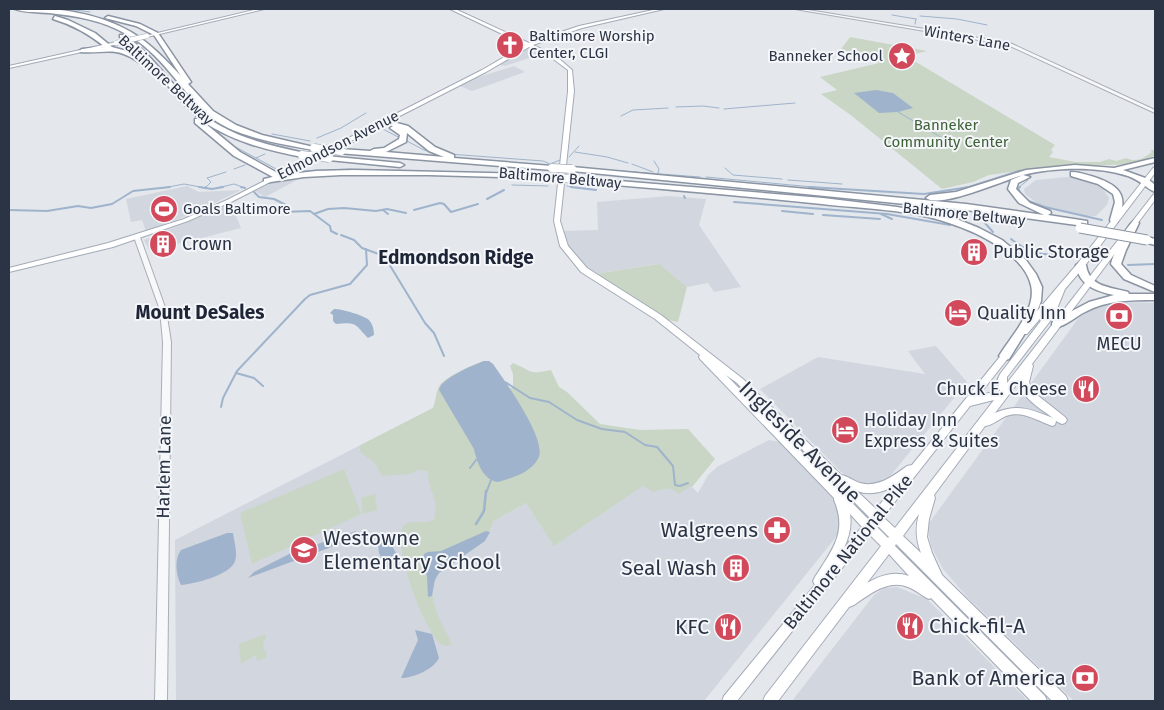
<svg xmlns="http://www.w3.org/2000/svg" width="1164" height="710" viewBox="0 0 1164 710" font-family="'Fira Sans',sans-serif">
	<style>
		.built { fill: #d2d6de }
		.green { fill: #c9d6c5 }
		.water { fill: #9fb4cc }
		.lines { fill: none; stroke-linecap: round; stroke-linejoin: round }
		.stream-far2 { stroke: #9fb4cc; stroke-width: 1 }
		.stream-far1 { stroke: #9fb4cc; stroke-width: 2 }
		.stream { stroke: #9fb4cc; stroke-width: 2.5 }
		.minor-casing { stroke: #a9aeb7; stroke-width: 2 }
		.major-casing { stroke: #a3abb8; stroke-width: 2 }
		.highway-casing { stroke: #8b94a3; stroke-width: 3 }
		.minor { fill: #f7f8fa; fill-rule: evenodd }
		.major { fill: #fff; fill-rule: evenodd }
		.highway { fill: #fff; fill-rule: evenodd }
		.major-bridge-casing { stroke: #a3abb8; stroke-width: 5.5; stroke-linecap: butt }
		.highway-bridge-far1-casing { stroke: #8b94a3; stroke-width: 9; stroke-linecap: butt }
		.highway-bridge-casing { stroke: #8b94a3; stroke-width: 11; stroke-linecap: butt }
		.major-bridge { stroke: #fff; stroke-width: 4.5 }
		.highway-bridge-far1 { stroke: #fff; stroke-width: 8 }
		.highway-bridge { stroke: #fff; stroke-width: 9 }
		.labels { text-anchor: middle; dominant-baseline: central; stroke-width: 4; stroke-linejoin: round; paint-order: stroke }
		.far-poi-label { font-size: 15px; fill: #2b3445; stroke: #f4f6f9; text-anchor: start }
		.far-street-label { font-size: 15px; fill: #2b3445; stroke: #f4f6f9 }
		.far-park-label { font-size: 15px; fill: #3f6138; stroke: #f4f6f9 }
		.poi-label { font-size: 18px; fill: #2b3445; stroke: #f4f6f9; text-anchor: start }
		.street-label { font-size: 18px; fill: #2b3445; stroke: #f4f6f9 }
		.neighbourhood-label { font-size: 19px; font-weight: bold; fill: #1d2536; stroke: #f4f6f9 }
		.near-street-label { font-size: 21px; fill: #2b3445; stroke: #f4f6f9 }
		.near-poi-label { font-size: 21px; fill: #2b3445; stroke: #f4f6f9; text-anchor: end }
	</style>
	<rect width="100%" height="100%" fill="#e4e7ec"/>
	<g class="built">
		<path d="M527,49H532L541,54L505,66L499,65Z"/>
		<path d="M514,66L525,72L472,91L460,86L473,79Z"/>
		<path d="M1067,177L1084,179L1103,189L1109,198L1107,205L1096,216H1085L1061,212L1037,203L1025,194L1024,189L1036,180Z"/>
		<path d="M297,180L265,197L255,191L275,181Z"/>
		<path d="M187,186L199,192L241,190L194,213L146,231L142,220L131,222L126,199Z"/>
		<path d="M669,196L706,199L699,225L741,287L714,292L708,283L687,287L658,264L595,274L586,268L567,245L562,231L598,230L597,202Z"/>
		<path d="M229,205L233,209L241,228L150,251L144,240Z"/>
		<path d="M1121,302L1155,303V701H1074L968,598L943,569L931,546L927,526L1080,316L1097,306Z"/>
		<path d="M936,346L967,382L887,480L873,484H863L845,476L760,389L818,357L925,374L908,351Z"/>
		<path d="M433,408L498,514L415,560L432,597L435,580L439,573L485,541L494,521L526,503L554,545L659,475L690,485L698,493L708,475L717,467L769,440L780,442L832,497L841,516L840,532L704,701H176L175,540Z"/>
		<path d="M897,587L927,599L1028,701H792L874,595L884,588Z"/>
	</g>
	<g class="green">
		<path d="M850,37L927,51L906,56L1055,145L1051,150L1053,152L1049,157L1075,162H1100L1109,159L1116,161L1126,158C1136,163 1144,158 1152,152L1150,150H1155V155L1138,164L1047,167L989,175L973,182L942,189L852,116L821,94L837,90L820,77L879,63L841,49Z"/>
		<path d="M659,264L687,287L678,322L668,320L595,274Z"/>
		<path d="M486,361L493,364L509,388H513V374L510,366L513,363C533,371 527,375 551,370L559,387L567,392L600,424L640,430L688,429L715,459L692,487L690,486L679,494C670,485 664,489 653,492L643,486L554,546L526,503L494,521L485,541L439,573C422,595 443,624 452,645C448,646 445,647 441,644C425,633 391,543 403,527C408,518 424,525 434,520C440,497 427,491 428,471L417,470L410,474L382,476L375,463L361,453L359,446L433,408C436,401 436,390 440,385C447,376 475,363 486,361Z"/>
		<path d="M344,469L361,514L252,564L240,513Z"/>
		<path d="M375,494L377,510L363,514L361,498Z"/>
		<path d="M265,634L266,639L263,640L264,651L266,650L267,657L257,661L256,655L241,664L239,644Z"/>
	</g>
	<g class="water">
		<path d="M876,90L893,93L913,108L898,112L879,113L854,93Z"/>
		<path d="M334,309C342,309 363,315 369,320C373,324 374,331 374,335L368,338C354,324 358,322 336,324L333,321V315L330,313Z"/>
		<path d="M484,361H489L493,364C504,380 549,441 538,459C530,473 512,478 498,482C483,480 477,463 474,449L439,390C440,379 473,365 484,361Z"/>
		<path d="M356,531L357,536L353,539L248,578L254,572L291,553Z"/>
		<path d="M486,531L490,532L485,541L439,573L435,580L432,596L428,597L427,576L422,563L424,554L428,552L441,551Z"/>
		<path d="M227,533H233C234,541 238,554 235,561C231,575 194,584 181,585C176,575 174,559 181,550Z"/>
		<path d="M384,539C392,543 398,554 398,563L391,568L386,567L379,553L378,544Z"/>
		<path d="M415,630L432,634L439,658C433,670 413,678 401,678L418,640Z"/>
	</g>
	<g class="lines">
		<g class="stream-far2">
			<path d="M68,9L90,12"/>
			<path d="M892,15L916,19"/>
			<path d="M920,16L957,19L987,25"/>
			<path d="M915,24L916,19"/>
			<path d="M676,107L703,106L719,108"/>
			<path d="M724,109L795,103"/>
			<path d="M898,112L944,139"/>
			<path d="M621,116L633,110L668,108"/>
			<path d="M381,128L400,138"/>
			<path d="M272,134L310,141"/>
			<path d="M317,138L341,128L366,113"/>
			<path d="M362,138L369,135"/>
			<path d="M405,140L424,150L435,153"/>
			<path d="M230,144L278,170"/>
			<path d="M344,147L359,140"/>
			<path d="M575,152L607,157L628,163"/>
			<path d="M449,154L543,161L550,164L560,160"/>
			<path d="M569,157L579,146"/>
			<path d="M256,158L265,154"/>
			<path d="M654,161L659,169L658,173"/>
			<path d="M632,164L653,172"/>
			<path d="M725,168L733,175L782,179"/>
			<path d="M234,169L245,165"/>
			<path d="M304,171L351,169"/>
			<path d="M621,171L700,177"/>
			<path d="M706,177L823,188"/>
			<path d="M788,180L842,184"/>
			<path d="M512,185L548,186"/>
			<path d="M567,186L580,188"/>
			<path d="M163,188L184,184L206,188"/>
			<path d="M205,188L211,182L207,178L226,172"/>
			<path d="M217,188L234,184L245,188"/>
			<path d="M964,188L1020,170"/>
			<path d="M1018,188L1028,180"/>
		</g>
		<g class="stream-far1">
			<path d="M199,187L212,189L223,187"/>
			<path d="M241,187L245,188"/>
			<path d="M571,187L596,190"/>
			<path d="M809,187L924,194L969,187"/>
			<path d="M205,188L206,187"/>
			<path d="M1018,188L1021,195"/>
			<path d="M1018,188L1020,187"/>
			<path d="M254,192L259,197L274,199L286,205L287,208L282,210V212L310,211L330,226L331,231L337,234"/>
			<path d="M684,196L685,198"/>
			<path d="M487,199L504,190"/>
			<path d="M1026,200L1045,207L1102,220"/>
			<path d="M734,202L887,214L950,225"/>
			<path d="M9,210L47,211L78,206L91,208L112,204L133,191L170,187"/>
			<path d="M383,210L388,214"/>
			<path d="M414,210L440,203L444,204L451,212L478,204"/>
			<path d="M782,211L813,214"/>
			<path d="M314,214L328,209L344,208L376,211L387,209L406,213"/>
			<path d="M881,214L892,219"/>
			<path d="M823,215L880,219"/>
			<path d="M984,222L993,232"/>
			<path d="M341,235L354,240L362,248L387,257L386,259L425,323L434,333L444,356"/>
			<path d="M1011,239C1031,255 1051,259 1075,249"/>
			<path d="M1128,265L1155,264"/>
			<path d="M236,373L254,378L263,386"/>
			<path d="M505,382L530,398L549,402L577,420L602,429L625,432L645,445L657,447L673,466L675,485L680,486L688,483"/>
			<path d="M221,407L223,398L237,371L305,299L310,295L350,284L367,265L366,249"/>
			<path d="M470,468L476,460"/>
			<path d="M486,493L491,480"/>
		</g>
		<path class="stream" d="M476,524L484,511L486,491"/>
		<g class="minor-casing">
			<g id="minor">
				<path d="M795,9H802L1010,43L1155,110V113L1008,45Z"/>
				<path d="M137,235L140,237L166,310L171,342L167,701H155L163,342L160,310L134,237Z"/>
			</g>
		</g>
		<g class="major-casing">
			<g id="major">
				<path d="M258,9H264L147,37L145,36Z"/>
				<path d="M450,9H455L529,43L579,26L658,9H664L582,28L533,45L556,56L572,70L574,91L560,221L568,246L587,268L661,315L743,379L841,475C848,476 853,481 860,483C878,488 893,476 907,466L912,465L1007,348L1010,347L1014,350L1013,352L979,395L1000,391L997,381L1000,374L1047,313L1050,307L1027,334H1021L1020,332L1021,330L1078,263L1153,168L1155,167V173L1084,267L1065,289L1054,316L1007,377V383L1153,195L1155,194V200L1032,364L1033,366L1029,382L1032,391L1065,417L1067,420L1065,423L1062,424L1056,421L1055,425L1052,426C1038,421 1022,410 1006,416C999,419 993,425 985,426L934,495L935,498L929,519L927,537L932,553L942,575L1066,696L1068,701H1052L896,544L895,546L1045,696L1047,701H1031L931,598L929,599C922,596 916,590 908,587C888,579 870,594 854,605L849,607L778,701H763L765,696L881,546L869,534L737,701H722L724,696L815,585L813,581L815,577C832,550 848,532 834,500V498L700,359L699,357L700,355L655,319L581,272L560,246L554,221L568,91V70L552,58L529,47L486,72L231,202L188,221L113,247L9,272V268L108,243L184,219L227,200L482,70L525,45ZM726,375L737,383L869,517L868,519ZM1020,380C1019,397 1041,409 1053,418C1032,410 1018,403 995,413ZM994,400L895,528L883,517L970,406ZM896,485L876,509L857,491C871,496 883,492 896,485ZM850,514L862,527L844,548C849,537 852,526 850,514ZM919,514C915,528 916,540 921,553L903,536ZM877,525L889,537L888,538L876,526ZM889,554L909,576C894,571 881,575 867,583Z"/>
				<path d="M116,42H118V44L9,68V66Z"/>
			</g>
		</g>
		<g class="highway-casing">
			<g id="highway">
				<path d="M15,9C53,6 98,13 131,32C150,43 166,60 181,76L154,35L136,26L105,18L108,16L140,24L158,33L191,82L188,84L213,111L236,125L262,135L318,148L314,150C282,144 231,137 207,114C179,88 160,52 126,34C102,20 76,16 49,13C39,12 24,13 15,9Z"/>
				<path d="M55,16L68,20L95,33L112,47L130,52L145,62L140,63C115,45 107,54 80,52L79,51L82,49L105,47C89,34 73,25 53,19Z"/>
				<path d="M120,35C135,34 178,91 190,103C222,135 263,144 305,153L306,155L302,157C266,150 231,141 201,120L240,152L281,175L316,171L354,170L532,174L536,176L532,178L429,175H341L304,177L264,183V179L273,177L234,156L195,123V119H200L186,106L138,52L120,37Z"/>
				<path d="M382,119L408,126L435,147L454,155V158L552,166L556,168L552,170L338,153V149H341L370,151L374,149L384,148L399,139L400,135L390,128L393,126L382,123ZM407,133L429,151L444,157L386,152L406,142Z"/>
				<path d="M326,156L400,163L404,165L400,167L329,160L325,158Z"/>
				<path d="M1155,158V162L1123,170L1148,179L1155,185V192C1146,188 1140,180 1128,176C1097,166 1055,167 1023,175L1030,177L1018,183L1016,189L1030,203L1050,211L1051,213L1048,215L1087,221V225L1084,226L966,210L572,171L568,169L572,167L966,204L1044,215L1019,203L1008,189L1011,180L1023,175C1005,180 940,209 926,198L930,195L956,192L1026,170L1075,165L1114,168Z"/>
				<path d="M1071,172C1078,172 1084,174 1091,176C1117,184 1131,194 1117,222H1111L1110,220L1115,202L1113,194L1098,184L1071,176Z"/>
				<path d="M570,177L823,198L897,207L954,218L979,228L1002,240L1026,260L1036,274L1042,287L1041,301L1035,317L1009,359L1005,360L999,356C1011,336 1037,310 1031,285C1024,254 977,232 949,223C909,209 864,209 822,204C739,195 656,189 573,181H570Z"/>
				<path d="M1135,220L1139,223L1126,250L1121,264L1131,275L1155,286V292L1124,279L1111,264C1113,254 1127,224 1135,220Z"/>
				<path d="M1147,237L1155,239V245L1144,242V238Z"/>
				<path d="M1081,262L1086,265C1089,287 1110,287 1128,292L1129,294H1155V300C1131,300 1107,300 1085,312C1076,316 1063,329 1053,327L1052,324L1053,321L1089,302L1114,295C1095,291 1079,285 1076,265Z"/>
			</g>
		</g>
		<use href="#minor" class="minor"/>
		<use href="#major" class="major"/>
		<use href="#highway" class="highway"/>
		<g class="major-bridge-casing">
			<path id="major-bridge" d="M116,43L147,36"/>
		</g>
		<g class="highway-bridge-far1-casing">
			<g id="highway-bridge-far1">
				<path d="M314,148L341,151"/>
				<path d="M302,155L329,158"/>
				<path d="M552,168L572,169"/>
				<path d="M547,177L573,179"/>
			</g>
		</g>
		<g class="highway-bridge-casing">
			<path id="highway-bridge" d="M1080,228L1147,240"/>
		</g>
		<use href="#major-bridge" class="major-bridge"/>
		<use href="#highway-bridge-far1" class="highway-bridge-far1"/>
		<use href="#highway-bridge" class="highway-bridge"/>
	</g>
	<defs>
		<g id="church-disc" transform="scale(1.4375)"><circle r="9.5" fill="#d1495b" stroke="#f4f6f9"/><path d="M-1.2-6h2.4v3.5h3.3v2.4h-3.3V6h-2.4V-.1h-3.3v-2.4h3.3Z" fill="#fff"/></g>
		<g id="sight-disc" transform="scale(1.4375)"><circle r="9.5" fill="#d1495b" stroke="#f4f6f9"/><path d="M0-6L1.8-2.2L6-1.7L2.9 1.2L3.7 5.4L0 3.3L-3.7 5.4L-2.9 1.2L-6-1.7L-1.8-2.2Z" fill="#fff"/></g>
		<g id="stadium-disc" transform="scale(1.4375)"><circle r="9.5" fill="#d1495b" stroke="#f4f6f9"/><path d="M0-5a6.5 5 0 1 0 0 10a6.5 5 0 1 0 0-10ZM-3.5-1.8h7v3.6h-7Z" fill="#fff"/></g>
		<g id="building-disc" transform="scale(1.4375)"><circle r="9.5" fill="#d1495b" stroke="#f4f6f9"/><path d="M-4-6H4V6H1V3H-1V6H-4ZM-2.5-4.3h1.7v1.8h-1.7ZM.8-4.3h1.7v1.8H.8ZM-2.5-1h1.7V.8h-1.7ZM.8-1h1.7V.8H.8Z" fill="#fff"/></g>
		<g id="hotel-disc" transform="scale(1.4375)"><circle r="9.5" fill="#d1495b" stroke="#f4f6f9"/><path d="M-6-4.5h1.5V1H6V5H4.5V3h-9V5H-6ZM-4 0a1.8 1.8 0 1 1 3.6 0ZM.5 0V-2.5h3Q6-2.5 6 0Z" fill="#fff"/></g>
		<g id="bank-disc" transform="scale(1.4375)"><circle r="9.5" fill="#d1495b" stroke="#f4f6f9"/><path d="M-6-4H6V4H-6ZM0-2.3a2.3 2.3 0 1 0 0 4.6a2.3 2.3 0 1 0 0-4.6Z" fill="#fff"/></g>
		<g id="restaurant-disc" transform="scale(1.4375)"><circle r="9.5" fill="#d1495b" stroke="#f4f6f9"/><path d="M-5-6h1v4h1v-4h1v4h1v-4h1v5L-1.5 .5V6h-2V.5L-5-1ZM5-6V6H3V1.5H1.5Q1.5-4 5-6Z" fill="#fff"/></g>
		<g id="pharmacy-disc" transform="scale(1.4375)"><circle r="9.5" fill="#d1495b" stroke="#f4f6f9"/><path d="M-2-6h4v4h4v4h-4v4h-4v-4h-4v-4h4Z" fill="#fff"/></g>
		<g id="school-disc" transform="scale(1.4375)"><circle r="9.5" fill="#d1495b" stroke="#f4f6f9"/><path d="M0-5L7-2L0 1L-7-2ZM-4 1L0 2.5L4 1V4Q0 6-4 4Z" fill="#fff"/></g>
	</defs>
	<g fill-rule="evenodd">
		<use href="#church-disc" x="510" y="45"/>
		<use href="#sight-disc" x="902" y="56"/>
		<use href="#stadium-disc" x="164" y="209"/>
		<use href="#building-disc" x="163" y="244"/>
		<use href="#building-disc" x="974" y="252"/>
		<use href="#hotel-disc" x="958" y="313"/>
		<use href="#bank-disc" x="1119" y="316"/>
		<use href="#restaurant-disc" x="1086" y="389"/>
		<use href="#hotel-disc" x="845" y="430"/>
		<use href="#pharmacy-disc" x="777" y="530"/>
		<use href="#school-disc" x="304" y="550"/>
		<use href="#building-disc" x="736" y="568"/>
		<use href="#restaurant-disc" x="910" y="626"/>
		<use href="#restaurant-disc" x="728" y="627"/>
		<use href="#bank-disc" x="1085" y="678"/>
	</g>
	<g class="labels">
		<g class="far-poi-label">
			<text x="529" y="36">Baltimore Worship<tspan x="529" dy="17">Center, CLGI</tspan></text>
			<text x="883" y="56" text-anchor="end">Banneker School</text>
			<text x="183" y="209">Goals Baltimore</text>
		</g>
		<g class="far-street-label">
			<text transform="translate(967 38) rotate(10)">Winters Lane</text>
			<text transform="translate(166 80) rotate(43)">Baltimore Beltway</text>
			<text transform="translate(338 145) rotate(-27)">Edmondson Avenue</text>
			<text transform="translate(560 178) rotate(5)">Baltimore Beltway</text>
			<text transform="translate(964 214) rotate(6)">Baltimore Beltway</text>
		</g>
		<g class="far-park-label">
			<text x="946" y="125">Banneker<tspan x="946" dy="17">Community Center</tspan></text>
		</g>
		<g class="poi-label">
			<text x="182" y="244">Crown</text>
			<text x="993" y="252">Public Storage</text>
			<text x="977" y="313">Quality Inn</text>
			<text x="1119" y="344" text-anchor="middle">MECU</text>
			<text x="1067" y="389" text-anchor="end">Chuck E. Cheese</text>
			<text x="864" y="420">Holiday Inn<tspan x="864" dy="21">Express &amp; Suites</tspan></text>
		</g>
		<g class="street-label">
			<text transform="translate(164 467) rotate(-89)">Harlem Lane</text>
			<text transform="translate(848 552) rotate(-51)">Baltimore National Pike</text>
		</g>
		<g class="neighbourhood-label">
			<text x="456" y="257">Edmondson Ridge</text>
			<text x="200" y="312">Mount DeSales</text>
		</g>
		<g class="near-street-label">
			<text transform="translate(800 442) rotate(45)">Ingleside Avenue</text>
		</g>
		<g class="near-poi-label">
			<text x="758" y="530">Walgreens</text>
			<text x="323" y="538" text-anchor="start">Westowne<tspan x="323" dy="24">Elementary School</tspan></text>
			<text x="717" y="568">Seal Wash</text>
			<text x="929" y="626" text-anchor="start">Chick-fil-A</text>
			<text x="709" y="627">KFC</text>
			<text x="1066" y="678">Bank of America</text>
		</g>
	</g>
	<rect width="1164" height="710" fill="none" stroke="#2b3445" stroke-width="20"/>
</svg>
